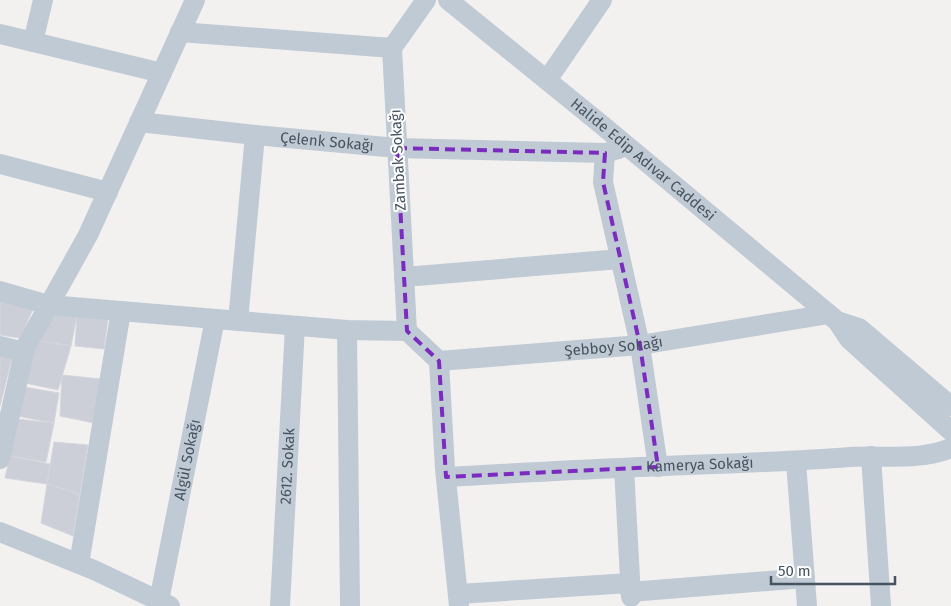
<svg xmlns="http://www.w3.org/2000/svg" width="951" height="606" viewBox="0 0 951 606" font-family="'Fira Sans',sans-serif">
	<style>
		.building { fill: #cccfd7; stroke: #d4d6dd }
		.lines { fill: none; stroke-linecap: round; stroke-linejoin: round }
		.minor { stroke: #c0cad4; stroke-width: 20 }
		.marked { fill: none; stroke: #7b2cbf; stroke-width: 4; stroke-dasharray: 10 6; stroke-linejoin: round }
		.labels { text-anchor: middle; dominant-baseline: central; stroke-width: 4; stroke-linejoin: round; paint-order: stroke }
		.street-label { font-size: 15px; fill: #465360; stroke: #fff }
	</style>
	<rect width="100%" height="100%" fill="#f3f1f0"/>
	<g class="building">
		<path d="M0,300L34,307L20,338L0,335Z"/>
		<path d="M54,314L77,315L71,346L40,341Z"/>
		<path d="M77,315L108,319L104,349L75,346Z"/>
		<path d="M40,341L71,346L58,390L25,383L28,362Z"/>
		<path d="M0,355L12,358L0,406Z"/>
		<path d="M62,375L101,379L94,423L60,416Z"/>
		<path d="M24,387L59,393L54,423L17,416Z"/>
		<path d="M16,419L54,423L46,462L10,456Z"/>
		<path d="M54,442L88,445L80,494L47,484Z"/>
		<path d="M10,456L50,464L47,484L5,478Z"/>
		<path d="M47,484L80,494L73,536L41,523Z"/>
	</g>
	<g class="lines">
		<g class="minor">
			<path id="s1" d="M448,0L602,125L837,321L849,339L951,431"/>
			<path d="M180,32L392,48"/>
			<path d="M0,34L162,73"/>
			<path d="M33,42L43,0"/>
			<path d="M547,80L602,0"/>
			<path id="s2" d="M139,122L255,135L397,148L605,153"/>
			<path d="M619,149L605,153L603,182L640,345L658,467"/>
			<path d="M0,164L108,192"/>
			<path d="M404,277L620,259"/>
			<path d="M0,291L49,305L347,330L407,331"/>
			<path d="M238,321L255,135"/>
			<path d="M837,321L859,328L951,406"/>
			<path d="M347,330L350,606"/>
			<path id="s3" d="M407,331L439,361L640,345L829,314"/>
			<path d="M407,331L392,48L426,0"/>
			<path d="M0,346L24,352"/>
			<path d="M439,361L445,469L459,606"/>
			<path d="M871,456L881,606"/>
			<path d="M0,459L25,348L88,235L195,0"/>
			<path d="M796,462L807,606"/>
			<path d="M624,468L631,597"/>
			<path id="s4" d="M446,477C505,474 564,470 623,468C699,464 775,463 850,457C883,455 921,461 951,448"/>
			<path d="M0,532L94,570L170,606"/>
			<path d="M79,564L121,311"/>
			<path d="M630,592L805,578"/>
			<path d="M458,594L630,583"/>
			<path id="s5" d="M159,601L215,319"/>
			<path id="s6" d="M280,606L295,326"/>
		</g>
	</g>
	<path class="marked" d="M397,148L605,153L603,182L640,345L658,467L446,477L439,361L407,331Z"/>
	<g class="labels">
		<g class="street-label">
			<text stroke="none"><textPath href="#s2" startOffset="189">Çelenk Sokağı</textPath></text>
			<text transform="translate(398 160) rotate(-93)">Zambak Sokağı</text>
			<text stroke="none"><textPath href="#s1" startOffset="252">Halide Edip Adıvar Caddesi</textPath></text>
			<text stroke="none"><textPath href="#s3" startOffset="219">Şebboy Sokağı</textPath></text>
			<text stroke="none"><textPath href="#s5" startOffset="144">Algül Sokağı</textPath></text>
			<text stroke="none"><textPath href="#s4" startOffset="254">Kamerya Sokağı</textPath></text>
			<text stroke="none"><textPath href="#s6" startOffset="140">2612. Sokak</textPath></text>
		</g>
	</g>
	<path d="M771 576v8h124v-8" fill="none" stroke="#465360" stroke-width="2.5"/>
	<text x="778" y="576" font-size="15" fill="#465360" stroke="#ffffff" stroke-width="4" paint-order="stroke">50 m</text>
</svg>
